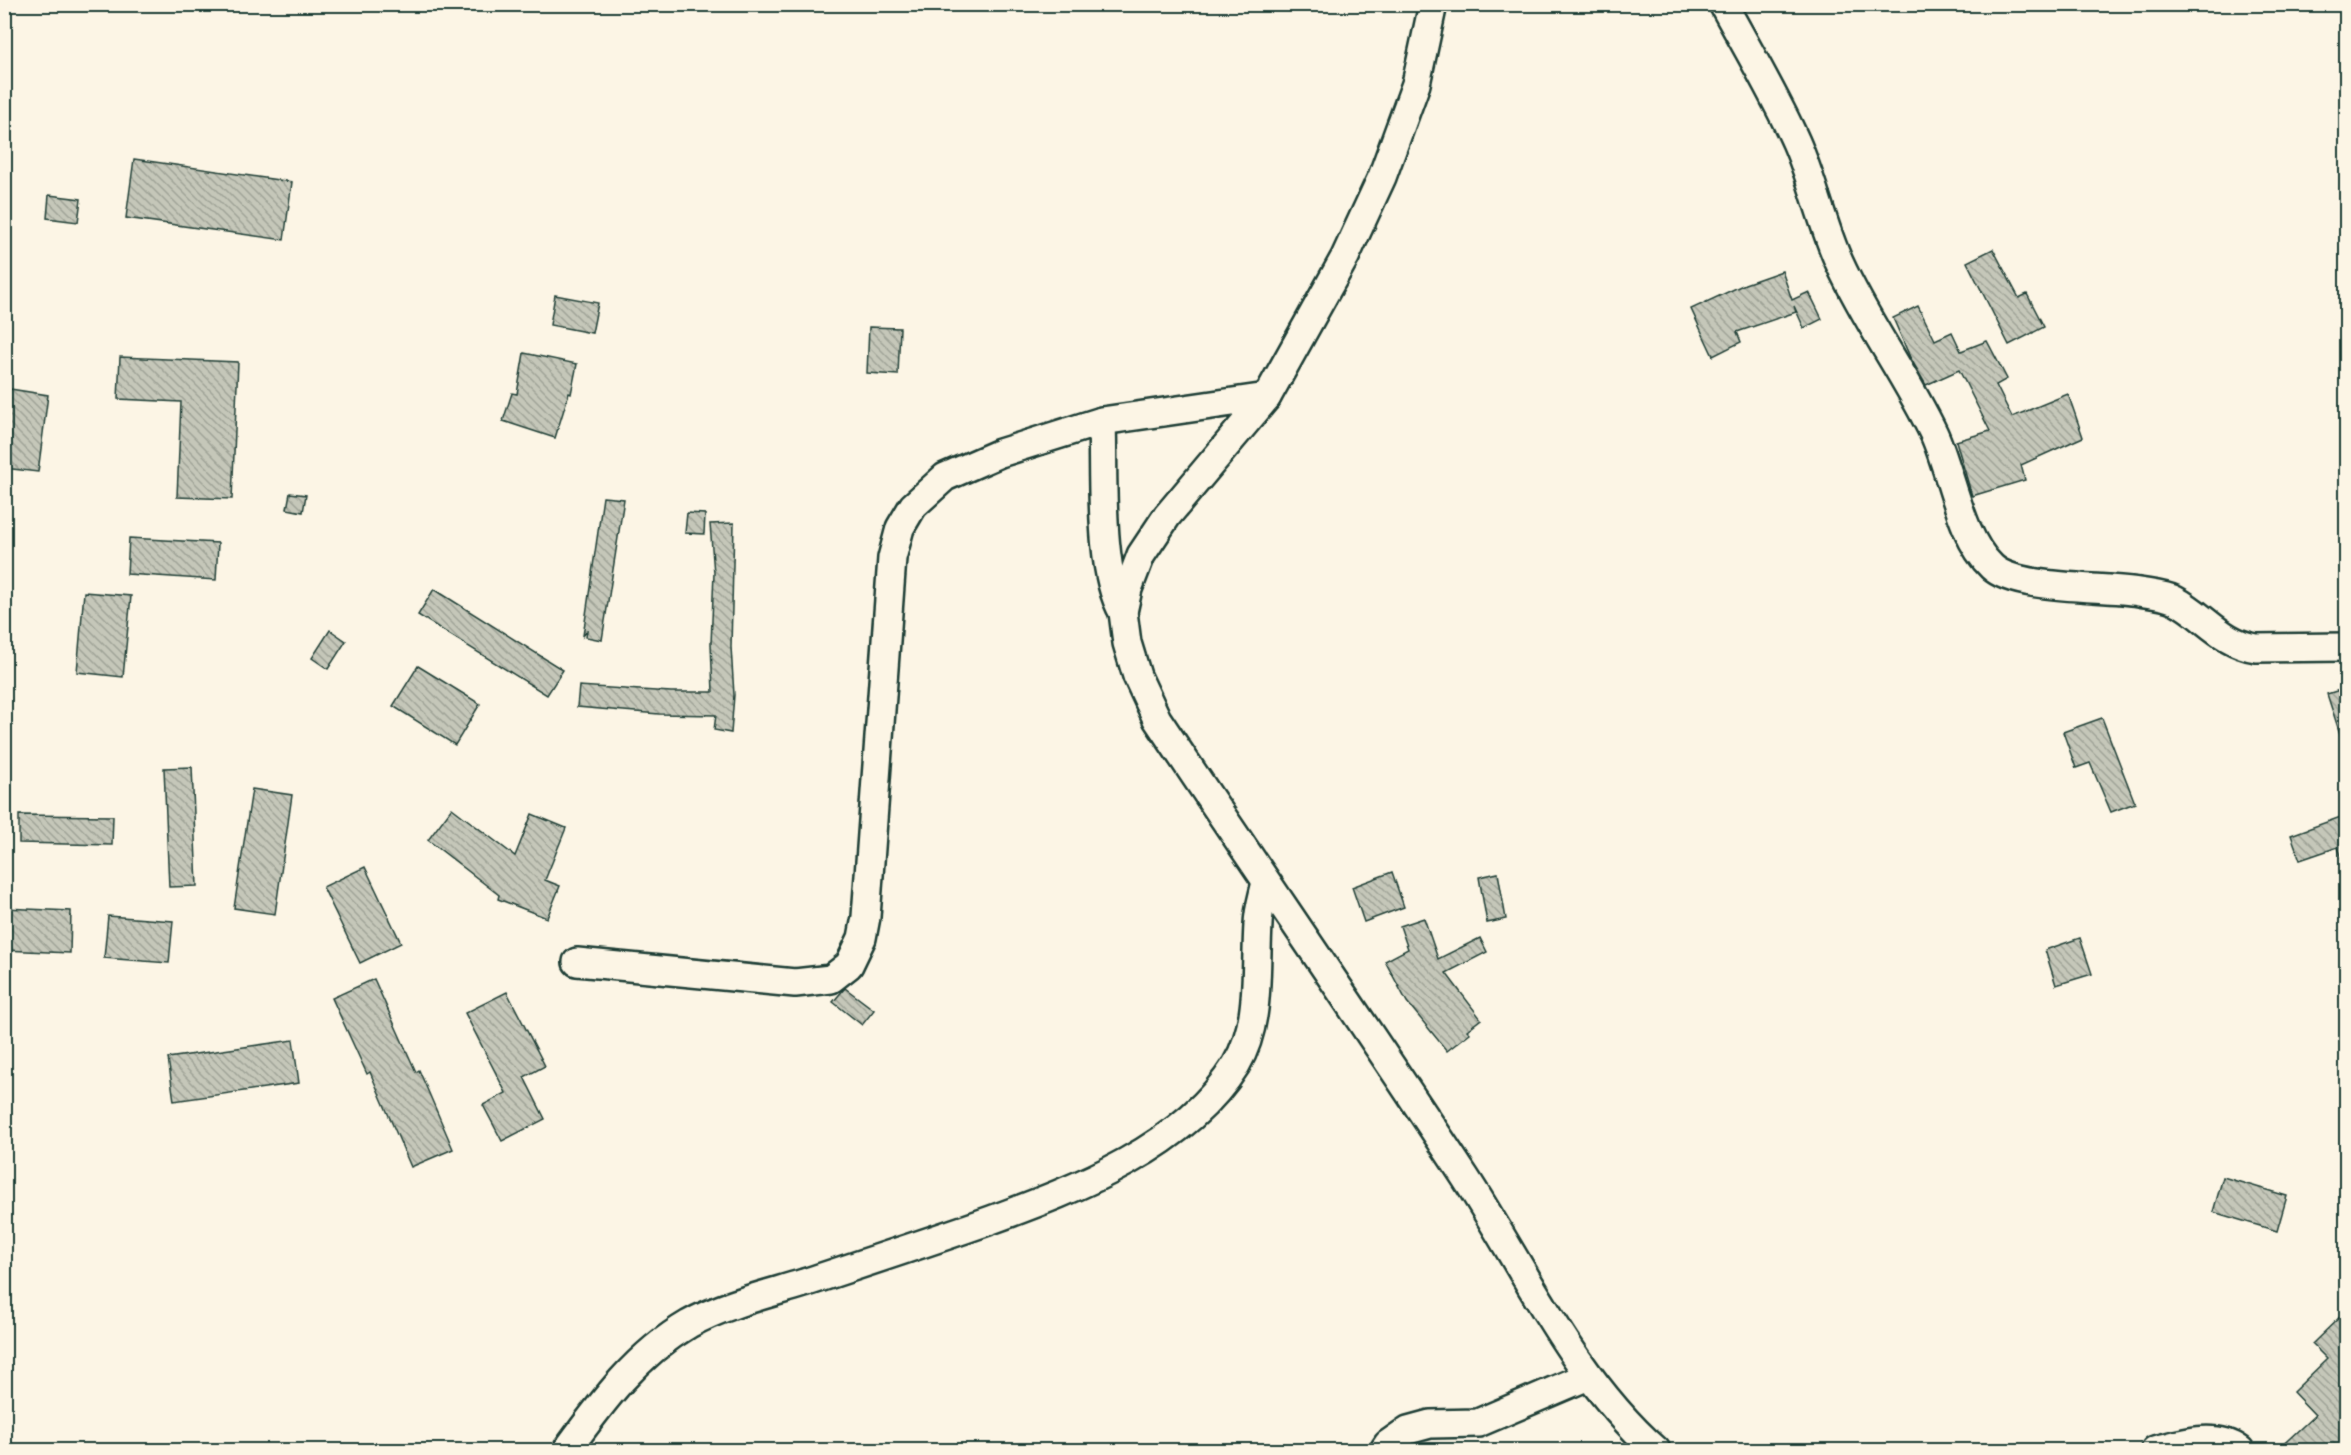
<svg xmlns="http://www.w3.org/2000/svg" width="2351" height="1455" viewBox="0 0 2351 1455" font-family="'Shantell Sans',sans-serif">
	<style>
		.building { fill: url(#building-back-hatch); stroke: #1f3d34; stroke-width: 1.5 }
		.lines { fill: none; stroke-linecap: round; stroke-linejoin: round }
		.minor-casing { stroke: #1f3d34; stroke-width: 32 }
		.minor { stroke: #fcf5e5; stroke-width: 27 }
	</style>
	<defs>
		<pattern id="building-back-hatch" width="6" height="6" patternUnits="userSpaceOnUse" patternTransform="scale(1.5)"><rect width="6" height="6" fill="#c5c7b9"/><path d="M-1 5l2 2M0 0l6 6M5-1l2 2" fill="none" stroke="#9fa397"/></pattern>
	</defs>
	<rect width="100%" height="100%" fill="#fcf5e5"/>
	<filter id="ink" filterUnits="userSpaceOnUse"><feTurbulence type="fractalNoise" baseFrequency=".0167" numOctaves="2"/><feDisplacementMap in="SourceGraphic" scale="12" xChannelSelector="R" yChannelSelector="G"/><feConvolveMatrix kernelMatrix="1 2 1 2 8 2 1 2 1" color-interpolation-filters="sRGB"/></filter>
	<g filter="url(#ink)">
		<g class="building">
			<path d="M134,159L292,182L284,240L126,218Z"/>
			<path d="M49,195L81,199L78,222L47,218Z"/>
			<path d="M1993,249L2019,298L2027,294L2044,327L2009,345L1967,262Z"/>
			<path d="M1782,271L1792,300L1809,292L1822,319L1804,328L1794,306L1796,312L1737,332L1741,342L1713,356L1691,309L1745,284Z"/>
			<path d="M555,295L598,303L592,333L550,325Z"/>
			<path d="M1918,306L1935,340L1952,332L1961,351L1987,341L2007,379L1996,385L2012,417L2068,394L2083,437L2021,465L2025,480L1972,496L1956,441L1990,431L1959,370L1926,385L1910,357L1893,318Z"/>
			<path d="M869,327L900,328L898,375L867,373Z"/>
			<path d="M524,353L577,364L571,394L569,393L555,438L503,421L512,393L517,394Z"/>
			<path d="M120,357L238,362L232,499L177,497L181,402L118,399Z"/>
			<path d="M4,388L48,395L38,472L4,468Z"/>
			<path d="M290,493L306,495L303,512L287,509Z"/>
			<path d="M603,497L624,499L602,640L586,637L587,631L583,636Z"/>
			<path d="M687,513L705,514L704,534L685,533Z"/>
			<path d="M734,523L731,647L734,695L731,733L714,730L716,715L659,714L577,707L579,686L671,692H713L711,644L714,573L710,524Z"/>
			<path d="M129,538L218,543L216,580L127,574Z"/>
			<path d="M434,589L563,670L547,695L418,615Z"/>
			<path d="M84,592L131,596L123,677L77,672Z"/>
			<path d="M330,630L346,641L328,669L312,658Z"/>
			<path d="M418,666L480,704L455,745L393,706Z"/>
			<path d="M2346,688V742L2343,743L2327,694Z"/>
			<path d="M2102,718L2135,803L2111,812L2090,763L2076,768L2063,732Z"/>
			<path d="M192,767L197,886L169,887L164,768Z"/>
			<path d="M252,789L292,795L275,914L234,908Z"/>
			<path d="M452,808L515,856L532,814L566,828L545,880L560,886L547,918L498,899L499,895L428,840Z"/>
			<path d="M19,815L113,816L112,845L19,843Z"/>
			<path d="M2346,815V864L2344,865L2338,847L2300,860L2291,835Z"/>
			<path d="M365,867L401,943L360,963L323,887Z"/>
			<path d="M1392,872L1404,907L1364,922L1352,887Z"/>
			<path d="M1498,873L1506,919L1487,923L1479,877Z"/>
			<path d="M4,908L71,911L70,953L4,950Z"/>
			<path d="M108,916L173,921L169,963L104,958Z"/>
			<path d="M1424,918L1438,959L1480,938L1487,952L1446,973L1481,1019L1467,1030L1470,1033L1447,1051L1407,1002L1385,961L1408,949L1400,926Z"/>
			<path d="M2080,938L2092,974L2056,985L2045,950Z"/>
			<path d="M374,979L416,1072L419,1070L453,1149L411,1167L370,1072L367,1074L332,998Z"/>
			<path d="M845,988L874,1010L862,1025L833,1002Z"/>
			<path d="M507,992L545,1066L524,1077L545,1119L502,1141L483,1105L506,1093L465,1013Z"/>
			<path d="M293,1040L299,1083L174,1101L168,1058Z"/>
			<path d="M2223,1177L2287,1196L2277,1231L2213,1212Z"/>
			<path d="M2346,1311V1450H2277L2315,1415L2293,1392L2327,1359L2312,1344Z"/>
		</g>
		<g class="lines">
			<g class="minor-casing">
				<g id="minor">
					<path d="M1433,4L1416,84L1382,177L1345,257L1267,397L1167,516L1141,555L1128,589L1123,612L1127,643L1137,676L1157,719C1259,872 1364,1023 1465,1177C1524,1268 1574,1378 1656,1450"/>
					<path d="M1723,4C1748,50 1775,95 1796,142C1813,181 1822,224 1839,262C1866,322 1906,375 1934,434C1952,474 1960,537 1992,567C2016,590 2105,586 2139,592C2150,594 2165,595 2175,600C2204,615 2222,643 2256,648L2346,647"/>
					<path d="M1102,421C1104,471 1098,571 1123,612"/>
					<path d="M577,962L795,983L831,979L849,965L862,938L866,917L892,558L900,528L913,506L945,477L1000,453L1102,421L1267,397"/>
					<path d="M567,1450C602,1402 636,1355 689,1324C725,1304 765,1295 804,1283C867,1262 929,1242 991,1220C1078,1188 1184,1148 1236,1065C1261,1023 1255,972 1258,925C1258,911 1263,896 1266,882"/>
					<path d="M1384,1450L1388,1444L1408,1430L1430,1424L1478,1423L1588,1376"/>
					<path d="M2155,1450C2182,1443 2216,1432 2240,1450"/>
				</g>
			</g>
			<use href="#minor" class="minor"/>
		</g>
	</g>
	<rect width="2351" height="1455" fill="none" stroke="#fcf5e5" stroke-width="24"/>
	<rect x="12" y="12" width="2327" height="1431" fill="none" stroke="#1f3d34" stroke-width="2" filter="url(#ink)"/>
</svg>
